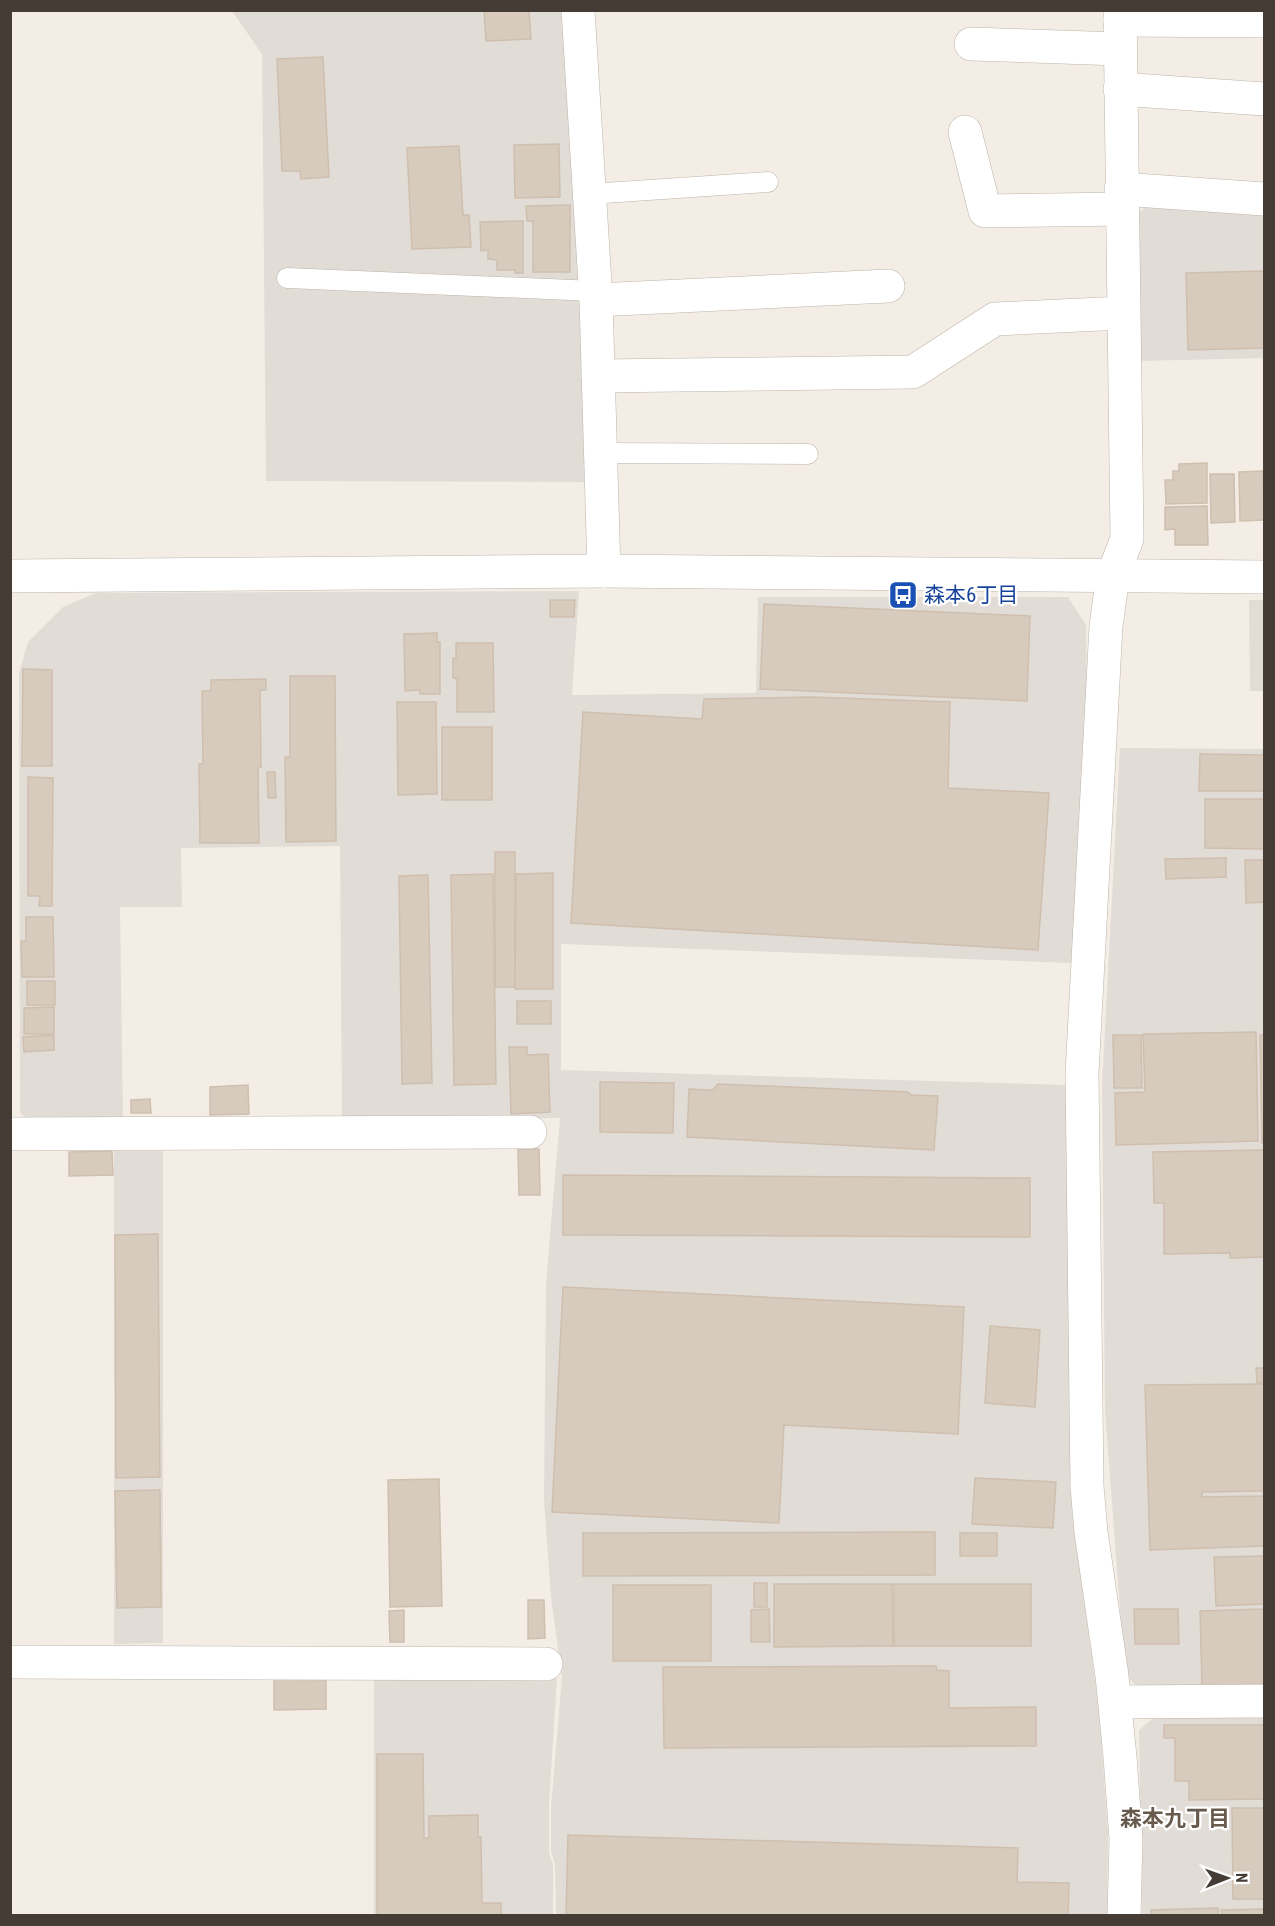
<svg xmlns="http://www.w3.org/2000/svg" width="1275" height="1926" viewBox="0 0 1275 1926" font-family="'Roboto Condensed','Noto Sans JP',sans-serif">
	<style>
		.industrial { fill: #e2dcd7 }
		.building { fill: #d7cbbe; stroke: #cfbfae; stroke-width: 1.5 }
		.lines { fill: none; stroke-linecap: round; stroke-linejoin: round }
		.service-casing { stroke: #beb4a8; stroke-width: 21 }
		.minor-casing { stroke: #beb4a8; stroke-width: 34 }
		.tertiary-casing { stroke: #beb4a8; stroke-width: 34 }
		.service { stroke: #fff; stroke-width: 20 }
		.minor { stroke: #fff; stroke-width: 33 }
		.tertiary { stroke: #fff; stroke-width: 33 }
		.labels { text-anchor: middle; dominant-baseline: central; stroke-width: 4.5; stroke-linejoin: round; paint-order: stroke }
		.transit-label { font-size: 21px; fill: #164399; stroke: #fff; text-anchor: start }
		.neighbourhood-label { font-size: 22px; font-weight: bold; fill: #685a4c; stroke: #fff }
	</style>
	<rect width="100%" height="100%" fill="#f3ede6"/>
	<g class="industrial">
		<path d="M232,11H564L589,482L266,481L262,54Z"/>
		<path d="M1154,201L1264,208V358L1139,361L1138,213Z"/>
		<path d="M579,591L572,695L756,693L758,597H1068L1086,625L1087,704L1072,963L561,944V1070L1067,1085L1072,1512L1099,1709L1108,1833L1107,1915H556L555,1864L551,1852V1806L562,1678L551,1597L544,1500L546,1284L560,1118L342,1120L340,846L181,848L182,907H120L123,1121L29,1123L20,1112L19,673L28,642L63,607L96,593Z"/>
		<path d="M1249,600H1264V691H1250Z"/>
		<path d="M1120,748L1264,749V1694L1150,1698L1125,1675L1105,1410L1102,1086Z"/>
		<path d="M114,1151H163V1643L114,1644Z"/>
		<path d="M374,1677H557L549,1804V1853L553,1865V1915H374Z"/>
		<path d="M1264,1717V1915H1142L1139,1730L1153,1718Z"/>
	</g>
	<g class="building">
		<path d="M484,10H529L531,39L486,41Z"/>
		<path d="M323,57L329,177L301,179L300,171H282L277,59Z"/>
		<path d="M559,144L560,197L515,198L514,145Z"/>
		<path d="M459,146L463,215H469L471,247L412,249L407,148Z"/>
		<path d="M570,205V272H533V221H527L526,206Z"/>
		<path d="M523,221V273H515V270H497V260L488,259V250L481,251L480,222Z"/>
		<path d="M1264,271V348L1188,350L1186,273Z"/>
		<path d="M1207,463V503L1166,504L1165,480H1173V471H1179V464Z"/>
		<path d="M1263,471L1264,520L1240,521L1239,472Z"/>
		<path d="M1210,474H1234L1235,522L1211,523Z"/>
		<path d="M1207,506L1208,545H1175V529L1165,530V507Z"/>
		<path d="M550,600H575L574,617H550Z"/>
		<path d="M764,604L1030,616L1027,701L760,689Z"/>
		<path d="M437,633V642H440V694H420V690L405,691L404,634Z"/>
		<path d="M456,643H493L494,712H457V679L453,678V658L456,659Z"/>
		<path d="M23,669L52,670V766H22Z"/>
		<path d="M290,676H335L336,841L286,842L285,757H290Z"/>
		<path d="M266,679V690H260L261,767L258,768L259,843H200L199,764H203L202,691H211V680Z"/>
		<path d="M811,697L950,702L948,788L1049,793L1038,950L571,923L583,712L702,719L704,699Z"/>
		<path d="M397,702H436L437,794L398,795Z"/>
		<rect x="442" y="727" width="50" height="73"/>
		<path d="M1200,754L1264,755V791H1199Z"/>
		<path d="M267,772H275L276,798H268Z"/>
		<path d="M28,777L53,778L52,906H39L40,896H28Z"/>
		<path d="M1205,799H1264V849L1205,848Z"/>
		<rect x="495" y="852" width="20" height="135"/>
		<path d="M1226,858V877L1166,879L1165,859Z"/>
		<path d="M1245,860H1264V902L1246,903Z"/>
		<path d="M553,873V989H515L516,874Z"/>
		<path d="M493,874L496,1084L454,1085L451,875Z"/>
		<path d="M428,875L432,1083L402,1084L399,876Z"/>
		<path d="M26,917H53L54,977H22L21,941H26Z"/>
		<rect x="27" y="981" width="28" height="24"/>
		<rect x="517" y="1001" width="34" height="23"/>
		<path d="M54,1007V1034H24V1008Z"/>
		<path d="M1256,1032L1258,1141L1116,1145L1115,1093L1145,1092L1143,1034Z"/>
		<path d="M54,1035V1050L24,1052L23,1037Z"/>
		<path d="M1113,1035H1141L1142,1088H1114Z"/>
		<path d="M1260,1035H1264V1143H1262Z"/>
		<path d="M509,1047H527V1055L548,1054L550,1112L511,1114Z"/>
		<path d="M600,1082L674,1083L673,1133L600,1132Z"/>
		<path d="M718,1084L908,1092L911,1095L938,1096L934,1150L687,1137L689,1089L713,1090Z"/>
		<path d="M248,1085L249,1114L210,1115V1087Z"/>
		<path d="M150,1099L151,1113H131V1100Z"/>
		<path d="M518,1149H539L540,1195H519Z"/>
		<path d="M1264,1150V1257L1230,1258V1253L1164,1254V1203H1154L1153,1152Z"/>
		<path d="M112,1151L113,1175L69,1176V1152Z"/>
		<path d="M563,1175L1030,1178V1237L563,1235Z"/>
		<path d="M158,1234L160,1477L116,1478L115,1235Z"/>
		<path d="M563,1287L964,1307L958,1434L784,1425L779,1523L552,1512Z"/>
		<path d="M990,1326L1040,1330L1035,1407L985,1403Z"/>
		<path d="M1256,1368H1264V1383H1257Z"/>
		<path d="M1264,1384V1491L1202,1492V1497L1264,1496V1546L1150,1550L1145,1385Z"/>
		<path d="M975,1478L1056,1482L1053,1528L972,1524Z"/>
		<path d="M439,1479L442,1606L390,1607L388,1480Z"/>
		<path d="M160,1490L161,1607L117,1608L115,1491Z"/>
		<path d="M935,1532V1575L583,1576V1533Z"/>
		<rect x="960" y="1533" width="37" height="23"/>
		<path d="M1264,1556V1604L1216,1606L1214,1557Z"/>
		<rect x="754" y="1583" width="13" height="24"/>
		<path d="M774,1584H892L893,1646L774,1647Z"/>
		<rect x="894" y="1584" width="137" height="62"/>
		<rect x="613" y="1585" width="98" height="76"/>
		<path d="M528,1600H544L545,1638L528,1639Z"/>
		<path d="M769,1609L770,1642H751V1610Z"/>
		<path d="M1134,1609H1178L1179,1644H1135Z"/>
		<path d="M1264,1609V1684L1202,1686L1200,1611Z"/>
		<path d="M404,1610V1642H390L389,1611Z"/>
		<path d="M936,1666L937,1670L949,1671V1708L1036,1707V1746L664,1748L663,1667Z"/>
		<path d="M274,1677H326V1709L274,1710Z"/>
		<path d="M1164,1725H1264V1799L1189,1800V1781H1175V1738H1164Z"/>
		<path d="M377,1754H423L424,1838H429V1816L478,1815V1837H481L482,1903H501V1916H377Z"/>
		<path d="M1232,1808H1264V1899H1233Z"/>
		<path d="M568,1835L1018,1848L1017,1882L1069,1883L1068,1916H566Z"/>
		<path d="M1218,1908V1916H1151V1910Z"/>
		<path d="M1264,1909V1916H1222L1221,1910Z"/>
	</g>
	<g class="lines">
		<g class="service-casing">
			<g id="service">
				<path d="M589,194L768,182"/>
				<path d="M287,278L595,291"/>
				<path d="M600,453L808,454"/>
			</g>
		</g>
		<g class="minor-casing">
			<g id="minor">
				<path d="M578,10L596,300L604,571"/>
				<path d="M1120,10L1127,539L1113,575L1106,626L1082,1073L1087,1486L1091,1532L1112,1676L1120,1757L1126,1839L1124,1916"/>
				<path d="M1120,20L1264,21"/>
				<path d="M971,44L1120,49"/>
				<path d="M1120,89L1264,99"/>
				<path d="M965,132L985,211L1122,209"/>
				<path d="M1121,189L1264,199"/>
				<path d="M596,300L888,286"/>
				<path d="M598,376L913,372L995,319L1123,313"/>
				<path d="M10,1134L530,1132"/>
				<path d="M10,1662L546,1664"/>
				<path d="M1115,1702L1264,1701"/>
			</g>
		</g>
		<g class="tertiary-casing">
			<path id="tertiary" d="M10,576L604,571L1264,577"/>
		</g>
		<use href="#service" class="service"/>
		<use href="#minor" class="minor"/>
		<use href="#tertiary" class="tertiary"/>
	</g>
	<defs>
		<g id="bus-square" transform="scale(1.5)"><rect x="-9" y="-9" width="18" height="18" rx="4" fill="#1a4fb4" stroke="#fff"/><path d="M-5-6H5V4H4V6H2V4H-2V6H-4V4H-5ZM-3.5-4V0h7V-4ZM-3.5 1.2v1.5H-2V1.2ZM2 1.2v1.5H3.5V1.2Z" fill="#fff"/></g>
	</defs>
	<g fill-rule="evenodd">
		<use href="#bus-square" x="903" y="595"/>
	</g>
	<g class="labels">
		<g class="transit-label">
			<text x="924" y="595">森本6丁目</text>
		</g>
		<g class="neighbourhood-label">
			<text x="1175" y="1818">森本九丁目</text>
		</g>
	</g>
	<rect width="1275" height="1926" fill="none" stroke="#453d35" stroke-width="24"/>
	<g transform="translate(1227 1878) rotate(89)" stroke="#ffffff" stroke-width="4.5" paint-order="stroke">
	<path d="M0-4.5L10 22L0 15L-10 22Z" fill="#453d35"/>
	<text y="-9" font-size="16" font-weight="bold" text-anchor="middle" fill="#453d35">N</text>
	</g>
</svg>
